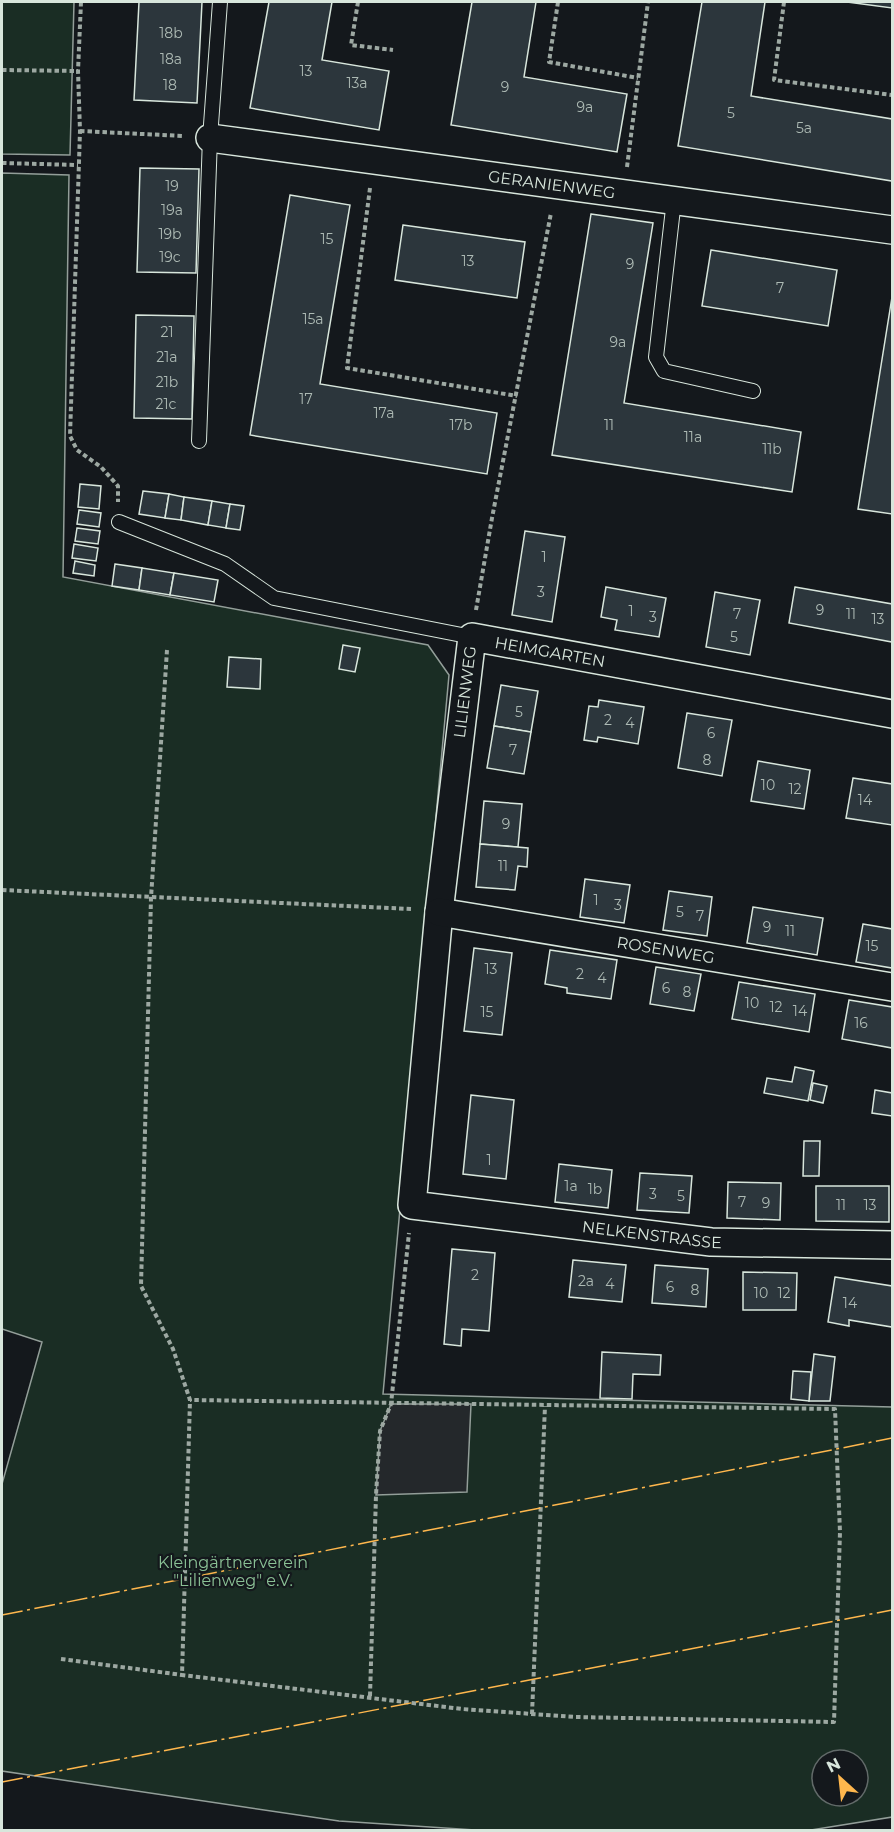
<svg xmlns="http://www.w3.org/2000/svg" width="894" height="1832" viewBox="0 0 894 1832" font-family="Montserrat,sans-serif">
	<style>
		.green { fill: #1a2d24; stroke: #939e99; stroke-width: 1.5; fill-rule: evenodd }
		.parking { fill: #24282b; stroke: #939e99; stroke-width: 1.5 }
		.building { fill: #2c363c; stroke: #d8e6dc; stroke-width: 1.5 }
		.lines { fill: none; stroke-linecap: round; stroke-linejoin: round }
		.service-casing { stroke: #d8e6dc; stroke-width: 16 }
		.minor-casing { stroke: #d8e6dc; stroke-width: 30 }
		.path { stroke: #9da8a2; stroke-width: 4; stroke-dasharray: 4.5 3; stroke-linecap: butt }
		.service { stroke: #14181c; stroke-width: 14 }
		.minor { stroke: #14181c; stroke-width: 27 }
		.power { stroke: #ffb74d; stroke-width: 1.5; stroke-dasharray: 21 4.5 3 4.5; stroke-linecap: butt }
		.labels { text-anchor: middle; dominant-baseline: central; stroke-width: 4.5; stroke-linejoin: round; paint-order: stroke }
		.number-label { font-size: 14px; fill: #adbab4 }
		.street-label { font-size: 16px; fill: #d8e6dc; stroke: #14181c }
		.park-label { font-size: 16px; fill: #8ac095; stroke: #14181c }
	</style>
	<rect width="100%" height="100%" fill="#14181c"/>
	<g class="green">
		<path d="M2,2H74L70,155L2,154Z"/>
		<path d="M2,173L69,175L63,577L428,645L449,675L383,1394L892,1407V1817L811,1830H475L339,1821L2,1771V1484L42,1342L2,1329ZM822,1760H858V1796H822Z"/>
	</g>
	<path class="parking" d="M391,1404H471L467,1492L376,1495L380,1431Z"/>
	<g class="building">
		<path d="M139,2H202L197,103L134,100Z"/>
		<path d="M269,2H332L322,60L389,71L379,130L250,108Z"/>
		<path d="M472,2H536L524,77L627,94L617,152L451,125Z"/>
		<path d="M702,2H765L751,96L892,119V181L678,146Z"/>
		<path d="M847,2H892V8Z"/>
		<path d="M140,168L199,169L196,273L137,272Z"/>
		<path d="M290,195L350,205L320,384L497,413L487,474L250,435Z"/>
		<path d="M591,214L653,223L624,403L801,432L792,492L552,455Z"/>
		<path d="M403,225L525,242L517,298L395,280Z"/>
		<path d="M711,250L837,270L828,326L702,306Z"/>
		<path d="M892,297V514L858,509Z"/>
		<path d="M136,315L194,316L192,419L134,418Z"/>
		<path d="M80,484L101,486L99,509L78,507Z"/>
		<path d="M143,491L169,494L165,518L139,514Z"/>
		<path d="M169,494L184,497L181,520L165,518Z"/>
		<path d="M184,497L212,501L208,525L181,520Z"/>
		<path d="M212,501L230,504L226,528L208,525Z"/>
		<path d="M230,504L244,506L240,530L226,528Z"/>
		<path d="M79,510L101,513L99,527L77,524Z"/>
		<path d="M77,528L100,531L98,544L75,541Z"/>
		<path d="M525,531L565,537L552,622L512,615Z"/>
		<path d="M74,544L98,548L96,561L72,558Z"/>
		<path d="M75,561L95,565L94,576L73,573Z"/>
		<path d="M115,564L142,568L139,590L112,586Z"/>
		<path d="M142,568L174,573L170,595L139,590Z"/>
		<path d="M174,573L218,580L214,602L170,595Z"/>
		<path d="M606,587L666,598L659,637L615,630L617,620L601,617Z"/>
		<path d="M795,587L892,604V642L789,623Z"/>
		<path d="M715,592L760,600L750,655L706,647Z"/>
		<path d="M343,645L360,648L355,672L339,669Z"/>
		<path d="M229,657L261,659L260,689L227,687Z"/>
		<path d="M501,685L538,691L531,732L494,726Z"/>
		<path d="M599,700L644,707L638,744L598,737L597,742L584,740L589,706L598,707Z"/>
		<path d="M687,713L732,720L722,776L678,768Z"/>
		<path d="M494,726L531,732L524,774L487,768Z"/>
		<path d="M758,761L810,770L804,809L751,801Z"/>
		<path d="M853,778L892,784V825L846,818Z"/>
		<path d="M484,801L522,804L518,847L480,844Z"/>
		<path d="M480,844L528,848L527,867L518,866L515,890L476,887Z"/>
		<path d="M585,879L630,885L624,923L580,917Z"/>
		<path d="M669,891L712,897L707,936L663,930Z"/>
		<path d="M753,907L823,918L817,955L747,943Z"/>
		<path d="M863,924L892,929V968L856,962Z"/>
		<path d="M474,948L512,953L502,1035L464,1031Z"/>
		<path d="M550,950L617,960L611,999L567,993V988L545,984Z"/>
		<path d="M656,967L701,974L694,1011L650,1004Z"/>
		<path d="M739,982L815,994L809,1032L732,1019Z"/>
		<path d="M849,1000L892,1007V1048L842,1039Z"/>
		<path d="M795,1067L814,1071L808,1101L764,1093L767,1078L792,1082Z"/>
		<path d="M813,1083L827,1086L823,1103L810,1100Z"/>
		<path d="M875,1090L892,1093V1116L872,1113Z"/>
		<path d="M471,1095L514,1100L506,1179L463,1174Z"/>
		<path d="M804,1141H820L819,1176H803Z"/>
		<path d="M559,1164L612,1170L608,1208L555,1202Z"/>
		<path d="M640,1173L692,1176L689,1213L637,1210Z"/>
		<path d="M728,1182L781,1183L780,1220L727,1218Z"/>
		<path d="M816,1186H889V1222L816,1221Z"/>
		<path d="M452,1249L495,1253L489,1331L462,1329L461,1346L444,1344Z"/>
		<path d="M573,1260L626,1265L622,1302L569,1297Z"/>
		<path d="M655,1265L708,1269L706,1307L652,1303Z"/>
		<path d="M743,1272L797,1273L796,1310H743Z"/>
		<path d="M835,1277L892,1286V1327L849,1320V1326L828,1322Z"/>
		<path d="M602,1352L661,1355L660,1375L633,1374L632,1399L600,1398Z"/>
		<path d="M814,1354L835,1357L830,1401H809Z"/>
		<path d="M793,1371L811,1372L809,1401L791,1399Z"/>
	</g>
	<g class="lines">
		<g class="service-casing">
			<g id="service">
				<path d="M674,200L656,357L664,371L753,391"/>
				<path d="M199,441L210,138L220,2"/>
				<path d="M119,522L225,564L274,598L472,637"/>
			</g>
		</g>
		<g class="minor-casing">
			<g id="minor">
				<path id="s1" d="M210,138L892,230"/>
				<path id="s2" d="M892,714L472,637L439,912L412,1205L711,1242L892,1245"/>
				<path id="s3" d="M439,912L892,987"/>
			</g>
		</g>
		<g class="path">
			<path d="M81,2L78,71L80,131L70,436L77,450L101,467L118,486V502"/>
			<path d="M358,2L351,45L393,50"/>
			<path d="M558,2L549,62L638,78"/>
			<path d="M784,2L774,80L892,95"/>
			<path d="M2,70L78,71"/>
			<path d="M80,131L184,136"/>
			<path d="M2,163L78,165"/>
			<path d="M627,167L648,2"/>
			<path d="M370,188L347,368L517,396"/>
			<path d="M476,610L492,518L551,213"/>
			<path d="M167,650L151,898L141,1286L173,1349L190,1400L182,1675L462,1709L575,1717L834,1722L840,1532L835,1409L190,1400"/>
			<path d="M2,890L411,909"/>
			<path d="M61,1659L182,1675"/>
			<path d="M370,1696L376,1495L380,1431L391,1404L409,1233"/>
			<path d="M532,1714L545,1406"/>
		</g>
		<use href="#service" class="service"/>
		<use href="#minor" class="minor"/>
		<g class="power">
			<path d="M2,1615L892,1438"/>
			<path d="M2,1782L892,1610"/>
		</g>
	</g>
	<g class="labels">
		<g class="number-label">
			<text x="171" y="33">18b</text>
			<text x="171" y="59">18a</text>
			<text x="306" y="71">13</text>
			<text x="357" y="83">13a</text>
			<text x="170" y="85">18</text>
			<text x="505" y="87">9</text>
			<text x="585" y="107">9a</text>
			<text x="731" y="113">5</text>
			<text x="804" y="128">5a</text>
			<text x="172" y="186">19</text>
			<text x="172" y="210">19a</text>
			<text x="170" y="234">19b</text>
			<text x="327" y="239">15</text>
			<text x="170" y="257">19c</text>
			<text x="468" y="261">13</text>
			<text x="630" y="264">9</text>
			<text x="780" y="288">7</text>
			<text x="313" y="319">15a</text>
			<text x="167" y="332">21</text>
			<text x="618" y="342">9a</text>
			<text x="167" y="357">21a</text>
			<text x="167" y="382">21b</text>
			<text x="306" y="399">17</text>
			<text x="166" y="404">21c</text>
			<text x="384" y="413">17a</text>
			<text x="461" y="425">17b</text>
			<text x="609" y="425">11</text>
			<text x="693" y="437">11a</text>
			<text x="772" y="449">11b</text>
			<text x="544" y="557">1</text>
			<text x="541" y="592">3</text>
			<text x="820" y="610">9</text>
			<text x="631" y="611">1</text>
			<text x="737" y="614">7</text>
			<text x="851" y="614">11</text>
			<text x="653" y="617">3</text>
			<text x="878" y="619">13</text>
			<text x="734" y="637">5</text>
			<text x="519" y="712">5</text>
			<text x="608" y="720">2</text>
			<text x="630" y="723">4</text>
			<text x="711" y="733">6</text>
			<text x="513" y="750">7</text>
			<text x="707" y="760">8</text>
			<text x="768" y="785">10</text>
			<text x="795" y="789">12</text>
			<text x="865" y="800">14</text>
			<text x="506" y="824">9</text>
			<text x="503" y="866">11</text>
			<text x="596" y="900">1</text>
			<text x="618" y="905">3</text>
			<text x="680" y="912">5</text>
			<text x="700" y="916">7</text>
			<text x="767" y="927">9</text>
			<text x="790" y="931">11</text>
			<text x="872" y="946">15</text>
			<text x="491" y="969">13</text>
			<text x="580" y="974">2</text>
			<text x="602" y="978">4</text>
			<text x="666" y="988">6</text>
			<text x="687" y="992">8</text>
			<text x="752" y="1003">10</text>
			<text x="776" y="1007">12</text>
			<text x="800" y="1011">14</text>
			<text x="487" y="1012">15</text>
			<text x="861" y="1023">16</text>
			<text x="489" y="1160">1</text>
			<text x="571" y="1186">1a</text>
			<text x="595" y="1189">1b</text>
			<text x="653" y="1194">3</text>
			<text x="681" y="1196">5</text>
			<text x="742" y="1202">7</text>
			<text x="766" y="1203">9</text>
			<text x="841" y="1205">11</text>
			<text x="870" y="1205">13</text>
			<text x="475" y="1275">2</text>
			<text x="586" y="1281">2a</text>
			<text x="610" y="1284">4</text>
			<text x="670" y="1287">6</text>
			<text x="695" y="1290">8</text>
			<text x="761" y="1293">10</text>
			<text x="784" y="1293">12</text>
			<text x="850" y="1303">14</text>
		</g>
		<g class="street-label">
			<text stroke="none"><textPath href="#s1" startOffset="345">GERANIENWEG</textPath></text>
			<text transform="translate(550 652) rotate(10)">HEIMGARTEN</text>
			<text transform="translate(465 692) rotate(-83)">LILIENWEG</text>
			<text stroke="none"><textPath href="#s3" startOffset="230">ROSENWEG</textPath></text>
			<text stroke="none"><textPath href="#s2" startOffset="1240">NELKENSTRASSE</textPath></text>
		</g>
		<g class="park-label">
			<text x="233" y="1562">Kleingärtnerverein<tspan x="233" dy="18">"Lilienweg" e.V.</tspan></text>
		</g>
	</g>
	<rect width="894" height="1832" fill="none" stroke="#d8e6dc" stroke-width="6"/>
	<g transform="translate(840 1778) rotate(333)"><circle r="28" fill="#14181c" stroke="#626a69" stroke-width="1.5"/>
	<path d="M0-4.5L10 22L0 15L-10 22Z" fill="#ffb74d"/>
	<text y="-9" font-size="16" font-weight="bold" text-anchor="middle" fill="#d8e6dc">N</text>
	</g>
</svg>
